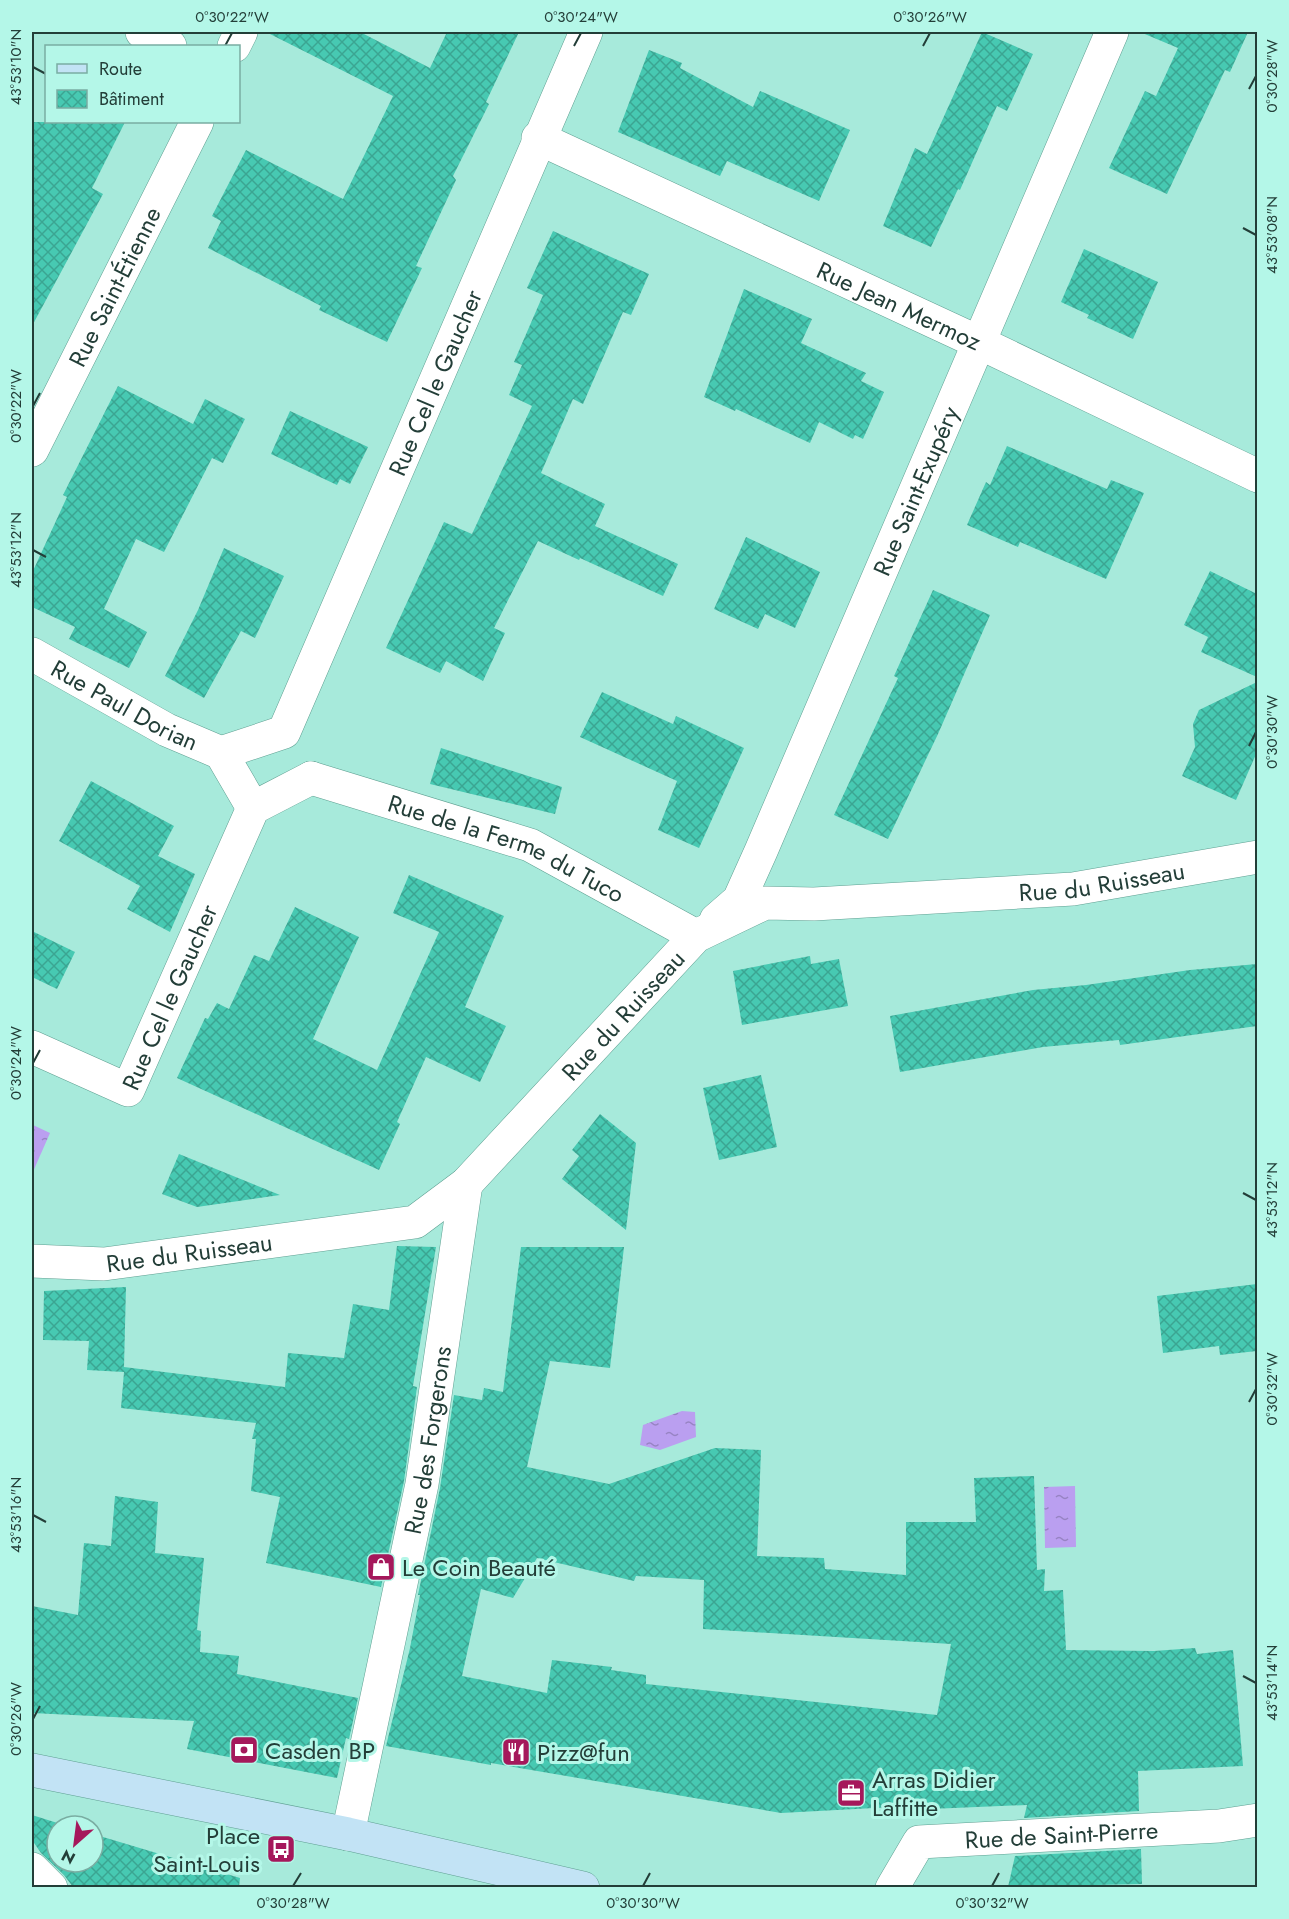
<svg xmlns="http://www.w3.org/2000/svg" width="1289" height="1919" viewBox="0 0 1289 1919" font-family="Jost,sans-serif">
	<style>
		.water { fill: url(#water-ripples) }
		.building { fill: url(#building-cross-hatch); fill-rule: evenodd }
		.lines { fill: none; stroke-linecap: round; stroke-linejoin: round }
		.street-casing { stroke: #5fa092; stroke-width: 34 }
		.secondary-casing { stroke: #5fa092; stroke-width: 34 }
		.street { stroke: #fff; stroke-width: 33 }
		.secondary { stroke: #c2e3f5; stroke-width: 33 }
		.ticks { fill: none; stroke: #233e38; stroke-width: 2 }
		.labels { text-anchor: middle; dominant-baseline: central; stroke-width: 6; stroke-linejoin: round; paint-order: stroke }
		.street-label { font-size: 24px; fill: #233e38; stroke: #b4f7e8 }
		.poi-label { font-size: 24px; fill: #233e38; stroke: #b4f7e8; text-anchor: start }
		.neatline { fill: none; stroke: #233e38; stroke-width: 2 }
		.ticks-label { font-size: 15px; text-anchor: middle; fill: #233e38 }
	</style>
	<defs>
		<pattern id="water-ripples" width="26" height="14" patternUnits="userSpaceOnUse" patternTransform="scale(1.5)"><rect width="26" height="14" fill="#ba9ff0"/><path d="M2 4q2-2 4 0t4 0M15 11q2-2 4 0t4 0" fill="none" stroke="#9783c3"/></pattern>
		<pattern id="building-cross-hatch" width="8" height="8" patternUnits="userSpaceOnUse" patternTransform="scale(1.5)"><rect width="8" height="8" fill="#47c9b2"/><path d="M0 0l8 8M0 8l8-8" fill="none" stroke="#3ba592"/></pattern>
	</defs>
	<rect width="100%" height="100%" fill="#a7eadb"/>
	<g class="water">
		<path d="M33,1125L50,1133L32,1174V1128Z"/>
		<path d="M682,1411L695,1412L696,1437L660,1450L640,1445L643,1425Z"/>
		<path d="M1075,1486L1076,1547L1045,1548L1044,1487Z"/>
	</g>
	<g class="building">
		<path d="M266,32H360L430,68L447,32H519L486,102L489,104L453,176L456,180L416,266L422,268L387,342L319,310L321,306L208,248L221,221L212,216L246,150L343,199L393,96Z"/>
		<path d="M982,32L1033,54L1007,111L997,106L960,190L958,189L931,247L883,226L915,148L927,154Z"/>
		<path d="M1140,32H1248L1230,72L1225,70L1167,194L1109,168L1145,91L1156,96L1178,48Z"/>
		<path d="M649,50L682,63L680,68L753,107L760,91L850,130L819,201L727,161L720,176L618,132Z"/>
		<path d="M32,122H125L92,188L103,194L32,326Z"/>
		<path d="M553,231L649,274L631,315L623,312L583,404L573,399L541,473L605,504L595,526L678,564L663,596L580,558L579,560L538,541L494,628L505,633L483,681L446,661L440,673L386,648L444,522L472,534L532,406L509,395L522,365L514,362L543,295L527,288Z"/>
		<path d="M1084,249L1158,282L1133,339L1087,318L1089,315L1061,302Z"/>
		<path d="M744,289L812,319L801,343L866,373L861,381L884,392L863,439L855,435L853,439L819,422L810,443L736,409L735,411L704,397Z"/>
		<path d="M118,386L193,424L205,399L245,419L223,463L212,458L164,552L136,539L104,609L147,632L129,668L69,639L75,627L32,607V573L67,497L63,495Z"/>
		<path d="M290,411L368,447L350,484L340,479L337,485L271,454Z"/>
		<path d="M1007,446L1107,489L1111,480L1144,493L1106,579L1020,542L1018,547L967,525L986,482L990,485Z"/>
		<path d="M746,537L820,572L795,628L765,614L758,629L714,609Z"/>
		<path d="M224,548L284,576L255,638L241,631L204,698L165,676L198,610Z"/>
		<path d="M1210,571L1257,594V677L1201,652L1208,637L1184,625Z"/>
		<path d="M933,590L990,615L938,734L888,839L834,815L898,678L894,676Z"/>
		<path d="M1257,682V752L1236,800L1182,776L1195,747L1193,724L1199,710Z"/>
		<path d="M602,692L673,724L676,716L744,748L699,848L658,830L677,781L580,737Z"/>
		<path d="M441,748L562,787L555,814L430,784Z"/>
		<path d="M91,781L174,826L158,856L195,874L170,932L127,909L140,886L59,841Z"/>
		<path d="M409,875L504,916L465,1007L506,1026L480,1082L426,1057L397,1122L400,1124L379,1170L177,1078L205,1018L208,1019L217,1003L229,1009L254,955L269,961L295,907L359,937L313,1039L377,1070L439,932L393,913Z"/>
		<path d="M32,931L75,952L57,989L32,977Z"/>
		<path d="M810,956L811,964L839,959L848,1006L742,1025L733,971Z"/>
		<path d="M1257,964V1026L1120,1045L1119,1040L1043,1047L900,1072L890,1016L1033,990L1086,985L1190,970Z"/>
		<path d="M761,1075L777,1147L719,1160L703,1088Z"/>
		<path d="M600,1114L636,1143L626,1230L562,1179L579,1156L572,1150Z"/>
		<path d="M179,1154L280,1195L197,1207L162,1194Z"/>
		<path d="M397,1246L436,1247L413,1386L417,1387L404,1481L381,1587L266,1563L280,1497L251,1491L256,1439H252L256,1423L121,1408L124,1372L87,1370L89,1341L43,1340L44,1291L126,1287L124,1367L285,1387L288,1353L344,1358L353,1304L389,1310Z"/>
		<path d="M521,1247H624L610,1368L550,1361L527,1467L609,1484L715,1448L761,1450L757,1556L824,1558L825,1569L906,1575V1522H976L974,1478L1034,1476L1037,1570L1045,1569L1044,1591L1063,1590L1066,1650L1154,1651L1195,1648L1197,1654L1233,1650L1243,1766L1138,1771L1139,1811L1024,1818L1027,1805L930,1809V1805L781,1813L491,1763V1765L386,1746L410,1648L420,1595H418L440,1488L454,1395L482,1400L484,1388L503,1392ZM537,1558L634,1581L636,1576L704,1580L703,1629L951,1644L937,1715L646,1684V1675L611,1670L612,1667L552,1660L547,1693L462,1676L481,1589L513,1598Z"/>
		<path d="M1257,1284V1351L1220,1355L1219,1346L1163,1353L1157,1296Z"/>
		<path d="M115,1496L158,1502L155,1553L204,1558L197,1630L201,1631L200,1652L239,1656L237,1674L358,1698L349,1739L346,1738L337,1778L187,1749L194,1721L32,1713V1606L78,1615L84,1543L111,1546Z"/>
		<path d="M32,1815L67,1826H57V1862H93V1834L240,1878L239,1887H73L64,1875L41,1853L32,1840Z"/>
		<path d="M1141,1849L1142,1884L1008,1887L1015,1856Z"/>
	</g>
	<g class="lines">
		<g class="street-casing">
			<g id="street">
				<path d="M142,32L170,46"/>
				<path d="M234,46L241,32"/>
				<path id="s1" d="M538,138L978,342L1258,476"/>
				<path id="s2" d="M32,450L197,122"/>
				<path id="s3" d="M32,654L167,730L221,753"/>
				<path id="s4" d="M221,753L284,732L586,32"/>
				<path d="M221,753L253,808"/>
				<path id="s5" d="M311,778L530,845L696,936"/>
				<path id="s6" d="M716,920L739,900L761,851L1112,32"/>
				<path id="s7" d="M32,1047L128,1090L253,808L311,778"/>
				<path id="s8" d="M32,1261L104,1264L415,1222L466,1184L696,936L765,903L814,904L1073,889L1258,857"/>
				<path id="s9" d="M348,1834L422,1484L466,1184"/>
				<path d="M32,1869L51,1888"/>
				<path id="s10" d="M892,1888L919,1842L1219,1826L1258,1820"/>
			</g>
		</g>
		<g class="secondary-casing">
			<path id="secondary" d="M32,1770L348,1834L583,1888"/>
		</g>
		<use href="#street" class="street"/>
		<use href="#secondary" class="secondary"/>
	</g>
	<path class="ticks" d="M225,46L232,33M574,46L581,33M923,46L930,33M33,67L46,74M1249,89L1256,76M1243,228L1256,235M33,406L40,393M33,550L46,557M1249,746L1256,732M33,1063L40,1050M1243,1193L1256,1200M1249,1402L1256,1389M33,1515L46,1522M1243,1676L1256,1683M33,1719L40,1706M293,1886L301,1873M643,1886L650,1873M992,1886L999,1873"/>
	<defs>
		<g id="shop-square" transform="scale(1.5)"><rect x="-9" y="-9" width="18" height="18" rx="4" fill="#a5185b" stroke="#b4f7e8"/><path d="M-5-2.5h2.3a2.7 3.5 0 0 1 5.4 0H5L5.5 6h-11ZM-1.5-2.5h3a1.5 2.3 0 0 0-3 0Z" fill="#fff"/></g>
		<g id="bank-square" transform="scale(1.5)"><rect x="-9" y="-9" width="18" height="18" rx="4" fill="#a5185b" stroke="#b4f7e8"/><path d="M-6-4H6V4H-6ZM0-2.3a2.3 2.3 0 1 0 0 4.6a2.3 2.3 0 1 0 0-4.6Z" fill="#fff"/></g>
		<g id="restaurant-square" transform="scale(1.5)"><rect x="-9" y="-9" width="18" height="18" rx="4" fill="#a5185b" stroke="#b4f7e8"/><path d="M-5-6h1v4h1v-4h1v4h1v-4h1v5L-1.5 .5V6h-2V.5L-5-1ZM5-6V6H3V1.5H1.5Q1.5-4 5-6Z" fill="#fff"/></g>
		<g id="office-square" transform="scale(1.5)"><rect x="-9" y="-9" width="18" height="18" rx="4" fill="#a5185b" stroke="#b4f7e8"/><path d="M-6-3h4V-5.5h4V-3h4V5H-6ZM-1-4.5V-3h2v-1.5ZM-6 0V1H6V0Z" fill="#fff"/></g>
		<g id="bus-square" transform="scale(1.5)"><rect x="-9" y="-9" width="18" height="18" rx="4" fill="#a5185b" stroke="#b4f7e8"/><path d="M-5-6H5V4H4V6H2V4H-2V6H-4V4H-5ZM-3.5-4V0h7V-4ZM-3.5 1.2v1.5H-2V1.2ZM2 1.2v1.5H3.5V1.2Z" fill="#fff"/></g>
	</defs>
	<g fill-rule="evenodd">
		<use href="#shop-square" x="381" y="1567"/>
		<use href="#bank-square" x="244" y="1750"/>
		<use href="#restaurant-square" x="516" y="1752"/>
		<use href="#office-square" x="851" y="1793"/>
		<use href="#bus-square" x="281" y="1849"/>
	</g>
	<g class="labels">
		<g class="street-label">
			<text stroke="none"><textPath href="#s2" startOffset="183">Rue Saint-Étienne</textPath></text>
			<text stroke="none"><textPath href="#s1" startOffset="398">Rue Jean Mermoz</textPath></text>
			<text stroke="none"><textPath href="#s4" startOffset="447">Rue Cel le Gaucher</textPath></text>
			<text stroke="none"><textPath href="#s6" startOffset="476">Rue Saint-Exupéry</textPath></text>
			<text stroke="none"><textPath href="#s3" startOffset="106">Rue Paul Dorian</textPath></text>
			<text stroke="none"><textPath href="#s5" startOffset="208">Rue de la Ferme du Tuco</textPath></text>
			<text stroke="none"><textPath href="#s8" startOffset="1202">Rue du Ruisseau</textPath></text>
			<text stroke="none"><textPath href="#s7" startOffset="207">Rue Cel le Gaucher</textPath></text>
			<text stroke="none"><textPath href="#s8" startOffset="680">Rue du Ruisseau</textPath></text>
			<text stroke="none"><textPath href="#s8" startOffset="158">Rue du Ruisseau</textPath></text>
			<text stroke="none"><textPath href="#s9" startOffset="402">Rue des Forgerons</textPath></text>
			<text stroke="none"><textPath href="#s10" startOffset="196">Rue de Saint-Pierre</textPath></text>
		</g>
		<g class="poi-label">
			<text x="402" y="1567">Le Coin Beauté</text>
			<text x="265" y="1750">Casden BP</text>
			<text x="537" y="1752">Pizz@fun</text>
			<text x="872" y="1779">Arras Didier<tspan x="872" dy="28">Laffitte</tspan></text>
			<text x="260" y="1835" text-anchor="end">Place<tspan x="260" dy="28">Saint-Louis</tspan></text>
		</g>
	</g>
	<rect width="1289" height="1919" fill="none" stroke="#b4f7e8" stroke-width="66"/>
	<rect x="45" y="45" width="195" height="78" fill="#b4f7e8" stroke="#7aada2" stroke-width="1.5"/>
	<rect x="57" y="64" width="30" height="9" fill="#c2e3f5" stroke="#7aada2" stroke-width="1.5"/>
	<text x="99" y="75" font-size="18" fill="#233e38">Route</text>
	<rect x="57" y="90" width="30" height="18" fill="url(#building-cross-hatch)" stroke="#7aada2" stroke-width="1.5"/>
	<text x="99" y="105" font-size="18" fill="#233e38">Bâtiment</text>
	<g transform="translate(75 1844) rotate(208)"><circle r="28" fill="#b4f7e8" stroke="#7aada2" stroke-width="1.5"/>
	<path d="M0-4.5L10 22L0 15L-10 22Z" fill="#a5185b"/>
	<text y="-9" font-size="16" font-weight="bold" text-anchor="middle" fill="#233e38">N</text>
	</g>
	<rect x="33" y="33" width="1223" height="1853" class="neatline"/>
	<g class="ticks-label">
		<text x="232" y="22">0°30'22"W</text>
		<text x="581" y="22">0°30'24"W</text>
		<text x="930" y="22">0°30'26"W</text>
		<text transform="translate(16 67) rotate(-90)" y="5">43°53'10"N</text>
		<text transform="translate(1272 76) rotate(-90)" y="5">0°30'28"W</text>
		<text transform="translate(1272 235) rotate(-90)" y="5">43°53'08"N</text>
		<text transform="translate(16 406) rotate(-90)" y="5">0°30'22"W</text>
		<text transform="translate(16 550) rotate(-90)" y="5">43°53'12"N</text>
		<text transform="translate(1272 732) rotate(-90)" y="5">0°30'30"W</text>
		<text transform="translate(16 1063) rotate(-90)" y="5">0°30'24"W</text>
		<text transform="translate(1272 1200) rotate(-90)" y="5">43°53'12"N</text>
		<text transform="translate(1272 1389) rotate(-90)" y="5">0°30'32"W</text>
		<text transform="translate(16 1515) rotate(-90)" y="5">43°53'16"N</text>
		<text transform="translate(1272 1683) rotate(-90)" y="5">43°53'14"N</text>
		<text transform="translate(16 1719) rotate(-90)" y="5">0°30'26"W</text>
		<text x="293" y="1908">0°30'28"W</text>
		<text x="643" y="1908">0°30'30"W</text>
		<text x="992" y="1908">0°30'32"W</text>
	</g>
</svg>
